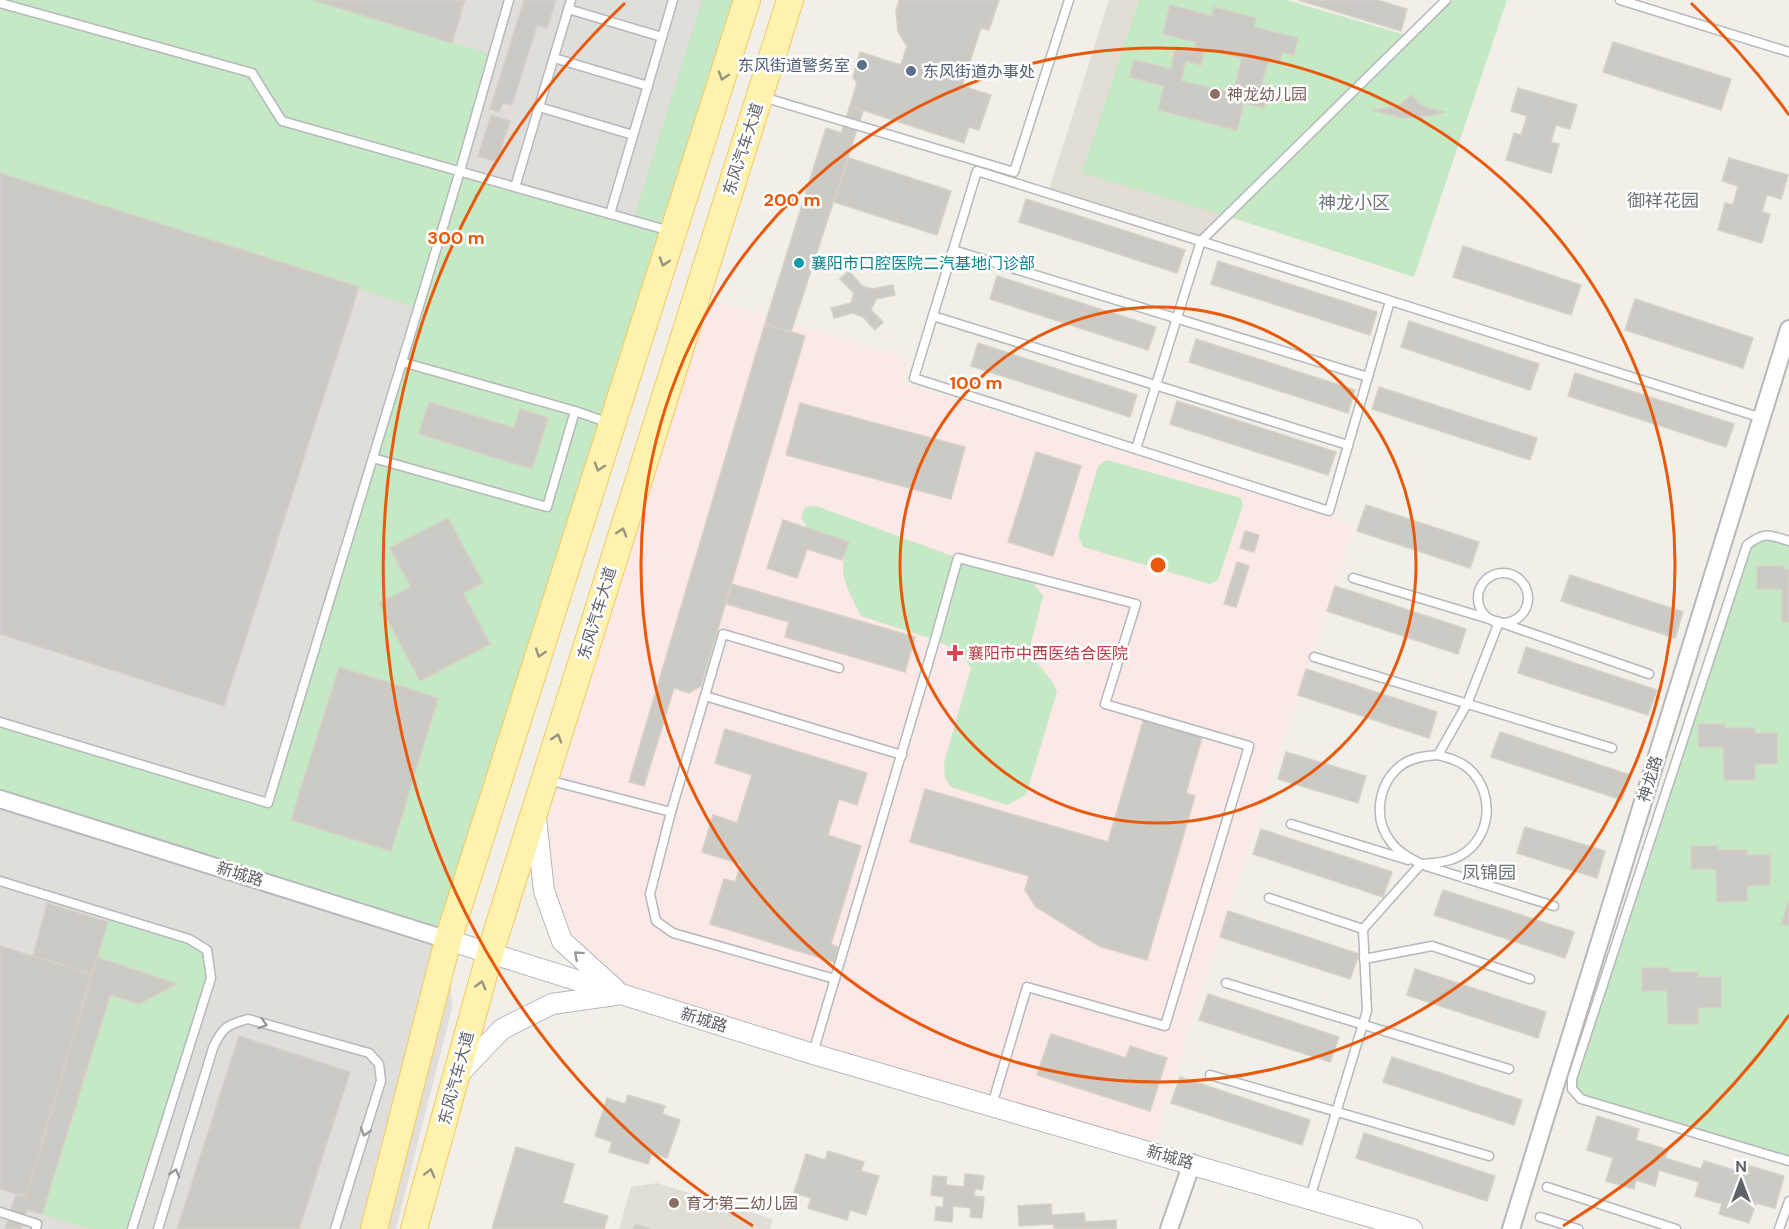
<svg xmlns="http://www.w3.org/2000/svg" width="1789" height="1229" viewBox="0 0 1789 1229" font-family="'DM Sans','Noto Sans SC',sans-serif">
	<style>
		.industrial { fill: #e0deda }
		.education { fill: #e1ded6 }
		.medical { fill: #fce8e6 }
		.green { fill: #c5e8c5 }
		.building { fill: #cccac5; stroke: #d6d1c6; stroke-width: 1.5; fill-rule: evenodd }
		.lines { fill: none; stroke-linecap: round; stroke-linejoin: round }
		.service-casing { stroke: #b5b8bc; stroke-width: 11 }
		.minor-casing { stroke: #b5b8bc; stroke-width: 20 }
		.tertiary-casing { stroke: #b5b8bc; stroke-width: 22 }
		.primary-casing { stroke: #f2c960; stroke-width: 28 }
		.service { stroke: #fff; stroke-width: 8 }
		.minor { stroke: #fff; stroke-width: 16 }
		.tertiary { stroke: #fff; stroke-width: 20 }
		.primary { stroke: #fff2af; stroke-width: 26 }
		.oneway { stroke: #979581 }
		.oneway2 { stroke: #979a9d }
		.ring { fill: none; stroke: #e8590c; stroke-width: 3 }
		.service-dot { fill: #5c6f8a; stroke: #fff; stroke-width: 2 }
		.education-dot { fill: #8d6e63; stroke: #fff; stroke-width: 2 }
		.culture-dot { fill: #0f9aa8; stroke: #fff; stroke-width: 2 }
		.health-dot { fill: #e0444e; stroke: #fff; stroke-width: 2 }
		.labels { text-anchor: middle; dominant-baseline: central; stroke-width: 5; stroke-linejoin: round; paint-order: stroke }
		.service-label { font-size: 16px; fill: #4e5e75; stroke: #fff; text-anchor: end }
		.education-label { font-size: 16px; fill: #785e54; stroke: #fff; text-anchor: start }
		.street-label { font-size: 16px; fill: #5f6368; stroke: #fff }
		.culture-label { font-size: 16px; fill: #0d838f; stroke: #fff; text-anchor: start }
		.health-label { font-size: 16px; fill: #be3a42; stroke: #fff; text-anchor: start }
		.neighbourhood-label { font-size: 18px; fill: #70757a; stroke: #fff }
		.centre { fill: #e8590c; stroke: #fff; stroke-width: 3 }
		.ring-label { font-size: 18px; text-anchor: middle; font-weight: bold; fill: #e8590c; stroke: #fff; stroke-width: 5; stroke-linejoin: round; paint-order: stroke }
	</style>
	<rect width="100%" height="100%" fill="#f1efe8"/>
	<path class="industrial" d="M0,0H747L448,940L452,1008L396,1229H0Z"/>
	<g class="education">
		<path d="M1109,0H1286L1409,36L1201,241L1048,193Z"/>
		<path d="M657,1183L773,1219L770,1229H619L631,1187Z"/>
	</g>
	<path class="medical" d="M710,300L908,358L902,383L1353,524L1150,1151L622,994L562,941L540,854L559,783Z"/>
	<g class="green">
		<path d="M0,0H313L493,55L461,171L633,220L702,0H747L448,940L0,799V722L268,803L418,308L0,173Z"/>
		<path d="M1139,0H1286L1409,36L1446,0H1507L1414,277L1227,216L1082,173Z"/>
		<path d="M1107,460L1241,498L1243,505L1218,580L1210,584L1083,547L1078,536L1098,466Z"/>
		<path d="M816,506L958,558L1008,571L1033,582L1043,596L1029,652L1053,683L1057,692L1026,795L1007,805L951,787L945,778L944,763L971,668L961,652L935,640L861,616C846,584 837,577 848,542L807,528L801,518L805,507Z"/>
		<path d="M1759,536L1789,541V1162L1581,1099L1572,1089L1747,545Z"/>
		<path d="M110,915L189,939L207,950L211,978L132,1229H90L42,1214L110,995L177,984L97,957Z"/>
	</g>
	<g class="building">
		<path d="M313,0H465L452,43Z"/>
		<path d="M524,0H556L547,28L537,25L512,105L503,103L499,112L490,109Z"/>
		<path d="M899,0H999L989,30L981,28L962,86L991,95L979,130L969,127L964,143L850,106L857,83L853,77L860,52L901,65L907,46L898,32L896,11Z"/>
		<path d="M1298,0H1377L1407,9L1401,31Z"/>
		<path d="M1170,5L1212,16L1214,7L1256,18L1254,27L1298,38L1294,55L1282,52L1280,61L1269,58L1262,83L1270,85L1264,108L1244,103L1237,130L1158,110L1164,86L1129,77L1134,60L1171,69L1176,47L1194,51L1196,42L1163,34ZM1204,49L1242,58L1233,93L1181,81L1186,61L1201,65Z"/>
		<path d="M1613,42L1731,79L1721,110L1603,72Z"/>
		<path d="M1518,88L1577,105L1570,129L1556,125L1551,142L1559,144L1551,173L1506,160L1514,133L1521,135L1527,116L1511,111Z"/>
		<path d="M1412,95L1418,103L1427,108L1446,112L1429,116L1403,118L1371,110L1397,107Z"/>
		<path d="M850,106L863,111L791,332L765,324L826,128L841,133Z"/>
		<path d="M491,115L510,121L497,162L478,156Z"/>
		<path d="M849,158L951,191L937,235L834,202Z"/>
		<path d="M1729,158L1788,175L1781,199L1767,195L1762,212L1770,214L1762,243L1718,230L1725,203L1733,205L1738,186L1722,181Z"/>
		<path d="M0,173L359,287L224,706L0,634Z"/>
		<path d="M1026,199L1185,250L1177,273L1019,222Z"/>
		<path d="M1463,246L1581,285L1571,315L1453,277Z"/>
		<path d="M1218,261L1377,312L1370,335L1211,284Z"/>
		<path d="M849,271L862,286L872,289L893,285L895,295L876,299L871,310L883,322L875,330L863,317L853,313L834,318L831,308L851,303L854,293L840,279Z"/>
		<path d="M997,276L1156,327L1148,350L990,299Z"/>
		<path d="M1635,299L1753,338L1743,368L1625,330Z"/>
		<path d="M1409,321L1539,364L1530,390L1401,347Z"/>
		<path d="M765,324L805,336L701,686L689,693L674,688L644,786L629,782Z"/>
		<path d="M1196,339L1355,390L1348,413L1189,362Z"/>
		<path d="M978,343L1137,395L1130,417L971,366Z"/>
		<path d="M1575,373L1734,424L1726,447L1568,396Z"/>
		<path d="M1379,387L1537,438L1530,460L1372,409Z"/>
		<path d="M1177,401L1336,452L1328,475L1170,424Z"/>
		<path d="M429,402L514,428L520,409L548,418L532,469L419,434Z"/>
		<path d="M800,403L965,447L951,499L786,455Z"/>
		<path d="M1036,452L1081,466L1053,556L1008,542Z"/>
		<path d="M1366,505L1479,542L1470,568L1357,531Z"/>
		<path d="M448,518L483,583L463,593L490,644L420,681L379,603L411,587L390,548Z"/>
		<path d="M783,520L849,542L842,560L807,549L797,578L767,568Z"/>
		<path d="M1245,531L1259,535L1254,552L1240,548Z"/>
		<path d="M1237,562L1249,566L1236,607L1224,604Z"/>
		<path d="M1757,566H1784V570H1789V622H1782V589H1757Z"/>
		<path d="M1570,575L1683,612L1675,638L1561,601Z"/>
		<path d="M732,584L915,637L905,672L785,637L789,622L726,604Z"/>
		<path d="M1335,586L1466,629L1458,654L1327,611Z"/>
		<path d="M1526,647L1657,690L1648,715L1518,673Z"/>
		<path d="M339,667L438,698L391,851L291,820Z"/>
		<path d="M1306,669L1437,712L1429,738L1298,695Z"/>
		<path d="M1144,718L1203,734L1186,793L1195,796L1147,960L1099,946L1036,907L1025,890L1029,876L910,842L925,789L1108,842Z"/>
		<path d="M1698,724H1725V728H1755V733H1777V764H1755V780H1724L1723,747H1699Z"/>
		<path d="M725,729L867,773L857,805L839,799L828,835L861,846L831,944L838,947L834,962L710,924L724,879L735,882L741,864L702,852L713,815L737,823L752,775L715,763Z"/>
		<path d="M1500,732L1630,775L1622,800L1491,757Z"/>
		<path d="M1286,752L1366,776L1358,803L1278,779Z"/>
		<path d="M1525,827L1605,851L1597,878L1517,853Z"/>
		<path d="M1261,829L1392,872L1383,897L1253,854Z"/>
		<path d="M1691,846H1718V850H1747V855H1770V885L1747,886V901L1717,902L1716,869H1691Z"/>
		<path d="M1443,890L1574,932L1565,958L1434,915Z"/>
		<path d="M1789,900V926L1781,924Z"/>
		<path d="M47,903L108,922L92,974L33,956Z"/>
		<path d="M1228,911L1359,954L1350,979L1220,937Z"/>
		<path d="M0,946L92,974L26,1197L0,1189Z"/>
		<path d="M97,957L177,984L139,1004L110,995L42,1214L27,1210L21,1229H5L16,1194L26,1197Z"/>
		<path d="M1642,968H1669V972H1698V977H1721V1007L1698,1008L1699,1024H1668L1667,991H1642Z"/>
		<path d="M1415,969L1546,1012L1538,1038L1407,995Z"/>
		<path d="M1208,994L1339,1037L1330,1062L1199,1020Z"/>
		<path d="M1051,1034L1126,1058L1130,1046L1167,1058L1150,1111L1037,1075Z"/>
		<path d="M239,1036L350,1072L299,1229H177Z"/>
		<path d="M1392,1057L1522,1100L1514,1125L1383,1082Z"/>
		<path d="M1180,1077L1310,1120L1302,1145L1171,1103Z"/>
		<path d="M628,1095L665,1106L662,1114L680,1120L667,1158L652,1153L648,1164L609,1152L612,1142L595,1136L607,1098L625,1104Z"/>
		<path d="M1597,1116L1639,1129L1636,1140L1668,1150L1665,1158L1701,1169L1704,1161L1741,1172L1743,1164L1784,1176L1775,1208L1756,1203L1749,1223L1719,1214L1722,1204L1695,1196L1699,1182L1659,1170L1655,1186L1636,1180L1634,1189L1606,1181L1613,1158L1587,1150Z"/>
		<path d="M1364,1133L1495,1176L1487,1201L1356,1158Z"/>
		<path d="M516,1147L574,1164L563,1203L608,1216L604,1229H492Z"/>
		<path d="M828,1151L864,1162L861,1171L879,1176L866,1215L850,1210L847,1220L808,1208L811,1198L794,1193L806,1154L825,1160Z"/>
		<path d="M965,1174L984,1176L982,1190L975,1189L974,1196L984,1197L982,1218L970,1217L971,1208L953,1206L952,1222L935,1220L936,1207H943L944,1197L931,1195L933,1176L947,1177L946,1185L964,1187Z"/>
		<path d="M1051,1204L1052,1215L1084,1213L1085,1222L1116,1220V1229H1054V1224L1019,1226L1018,1206Z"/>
		<path d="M635,1224L651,1229H633Z"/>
	</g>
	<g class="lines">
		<g class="service-casing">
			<g id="service">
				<path d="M1620,0L1789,52"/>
				<path d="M0,3L252,73L282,121L670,231"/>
				<path d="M568,9L662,37"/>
				<path d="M554,58L648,86"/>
				<path d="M763,97L1014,172L1069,0"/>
				<path d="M539,107L633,135"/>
				<path d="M515,187L571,0"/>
				<path d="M610,214L673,0"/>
				<path d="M953,250L1368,377"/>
				<path d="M1390,301L1329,511L914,378L977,171C1239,253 1500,335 1762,418"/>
				<path d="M933,316L1348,445"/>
				<path d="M575,411L609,423"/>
				<path d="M1136,449L1201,241L1446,0"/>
				<path d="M373,458L547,507L575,411L402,362"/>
				<path d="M1789,541C1769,535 1765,531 1747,545L1572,1079V1089L1581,1099L1789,1161"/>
				<circle cx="1503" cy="598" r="25"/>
				<path d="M1353,578L1499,622L1649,674"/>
				<path d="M1314,657L1612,748"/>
				<path d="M705,696L902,755"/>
				<path d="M0,722L268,803L460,171L509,0"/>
				<path d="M1438,755C1449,758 1460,761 1468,768C1498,794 1491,845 1453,859C1443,863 1431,863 1421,864C1410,858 1398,852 1391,842C1372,818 1378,782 1403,764C1414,757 1426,756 1438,755Z"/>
				<path d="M1438,755L1467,704L1499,622"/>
				<path d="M548,780L671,812L650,894L656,921L673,933L835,979"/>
				<path d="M671,812L723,634L839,668"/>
				<path d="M1291,824L1408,860"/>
				<path d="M1426,866L1554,906"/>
				<path d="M0,881L189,939L207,950L211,978L132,1229"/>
				<path d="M1269,898L1363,929"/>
				<path d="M1364,959L1432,946L1530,979"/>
				<path d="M1226,983L1509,1069"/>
				<path d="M813,1053L935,640L958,558L1136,604L1105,704L1249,746L1165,1026L1027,987L992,1105"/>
				<path d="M1210,1075L1489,1156"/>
				<path d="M1547,1187L1676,1229"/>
				<path d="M1310,1198L1367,1011L1363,929L1421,864"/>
				<path d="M0,1212L37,1224L36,1229"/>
				<path d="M1540,1217L1578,1229"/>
				<path d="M158,1229L213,1048C222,1028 226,1025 248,1019L369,1053L379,1064L381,1081L335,1229"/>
				<path d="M1779,1229L1789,1201"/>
			</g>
		</g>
		<g class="minor-casing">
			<g id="minor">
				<path d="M0,799L448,940"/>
				<path d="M1169,1229L1192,1163"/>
				<path d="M1511,1229L1789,329"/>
			</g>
		</g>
		<g class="tertiary-casing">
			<g id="tertiary">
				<path d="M536,818L544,891L562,941L615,989"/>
				<path d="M448,940L813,1054L1412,1229"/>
				<path d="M456,1077L502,1029L552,1004L615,995"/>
			</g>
		</g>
		<g class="primary-casing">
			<g id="primary">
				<path d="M374,1229L448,940L747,0"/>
				<path d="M414,1229L490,953L790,0"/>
			</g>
		</g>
		<use href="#service" class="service"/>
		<use href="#minor" class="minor"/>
		<use href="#tertiary" class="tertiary"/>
		<use href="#primary" class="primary"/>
	</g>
	<defs><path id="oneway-chevron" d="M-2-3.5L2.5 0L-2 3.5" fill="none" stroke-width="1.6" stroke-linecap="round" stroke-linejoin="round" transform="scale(1.5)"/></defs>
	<g class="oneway">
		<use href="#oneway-chevron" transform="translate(723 76) rotate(108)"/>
		<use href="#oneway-chevron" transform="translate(664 262) rotate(108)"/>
		<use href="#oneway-chevron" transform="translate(599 467) rotate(108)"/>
		<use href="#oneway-chevron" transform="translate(622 532) rotate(-73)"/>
		<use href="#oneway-chevron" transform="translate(540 653) rotate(108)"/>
		<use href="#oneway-chevron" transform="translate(557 738) rotate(-73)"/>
		<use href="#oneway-chevron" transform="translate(481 985) rotate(-75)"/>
		<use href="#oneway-chevron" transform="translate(430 1173) rotate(-75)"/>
	</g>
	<g class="oneway2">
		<use href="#oneway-chevron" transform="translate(578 955) rotate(-138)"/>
		<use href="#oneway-chevron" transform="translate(263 1024) rotate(16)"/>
		<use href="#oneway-chevron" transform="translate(365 1132) rotate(107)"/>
		<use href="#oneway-chevron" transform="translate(175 1173) rotate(-73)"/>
	</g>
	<g class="ring">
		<circle cx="1158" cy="565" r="258"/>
		<circle cx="1158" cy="565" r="517"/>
		<path d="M1789 1015A775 775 0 0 1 1563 1226M753 1226A775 775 0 0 1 625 3M1691 3A775 775 0 0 1 1789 115"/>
	</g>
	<g class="service-dot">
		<circle cx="862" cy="65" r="6"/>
		<circle cx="911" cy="71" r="6"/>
	</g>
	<g class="education-dot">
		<circle cx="1215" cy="94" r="6"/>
		<circle cx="674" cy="1203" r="6"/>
	</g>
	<circle class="culture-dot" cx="799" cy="263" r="6"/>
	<path class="health-dot" d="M952 644h6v6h6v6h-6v6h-6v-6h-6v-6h6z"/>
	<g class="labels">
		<g class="service-label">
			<text x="850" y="65">东风街道警务室</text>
			<text x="923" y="71" text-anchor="start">东风街道办事处</text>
		</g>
		<g class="education-label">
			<text x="1227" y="94">神龙幼儿园</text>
			<text x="686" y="1203">育才第二幼儿园</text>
		</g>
		<g class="street-label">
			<text transform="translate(743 149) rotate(-72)">东风汽车大道</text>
			<text transform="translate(597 613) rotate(-73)">东风汽车大道</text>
			<text transform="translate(1650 779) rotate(-73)">神龙路</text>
			<text transform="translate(240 874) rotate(17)">新城路</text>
			<text transform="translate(704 1020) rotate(17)">新城路</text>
			<text transform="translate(456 1078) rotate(-75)">东风汽车大道</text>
			<text transform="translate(1170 1157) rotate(16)">新城路</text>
		</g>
		<g class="culture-label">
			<text x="811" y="263">襄阳市口腔医院二汽基地门诊部</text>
		</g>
		<g class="health-label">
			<text x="968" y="653">襄阳市中西医结合医院</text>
		</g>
		<g class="neighbourhood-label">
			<text x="1663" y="201">御祥花园</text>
			<text x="1354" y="203">神龙小区</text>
			<text x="1489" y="873">凤锦园</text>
		</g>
	</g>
	<circle cx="1158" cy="565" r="9" class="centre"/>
	<g class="ring-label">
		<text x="792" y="206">200 m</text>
		<text x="456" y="244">300 m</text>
		<text x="976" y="389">100 m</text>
	</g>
	<g transform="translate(1741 1181)" stroke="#ffffff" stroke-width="4.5" paint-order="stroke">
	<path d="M0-4.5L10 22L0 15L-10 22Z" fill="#5f6368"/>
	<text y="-9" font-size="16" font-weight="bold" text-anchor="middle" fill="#5f6368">N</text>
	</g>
</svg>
